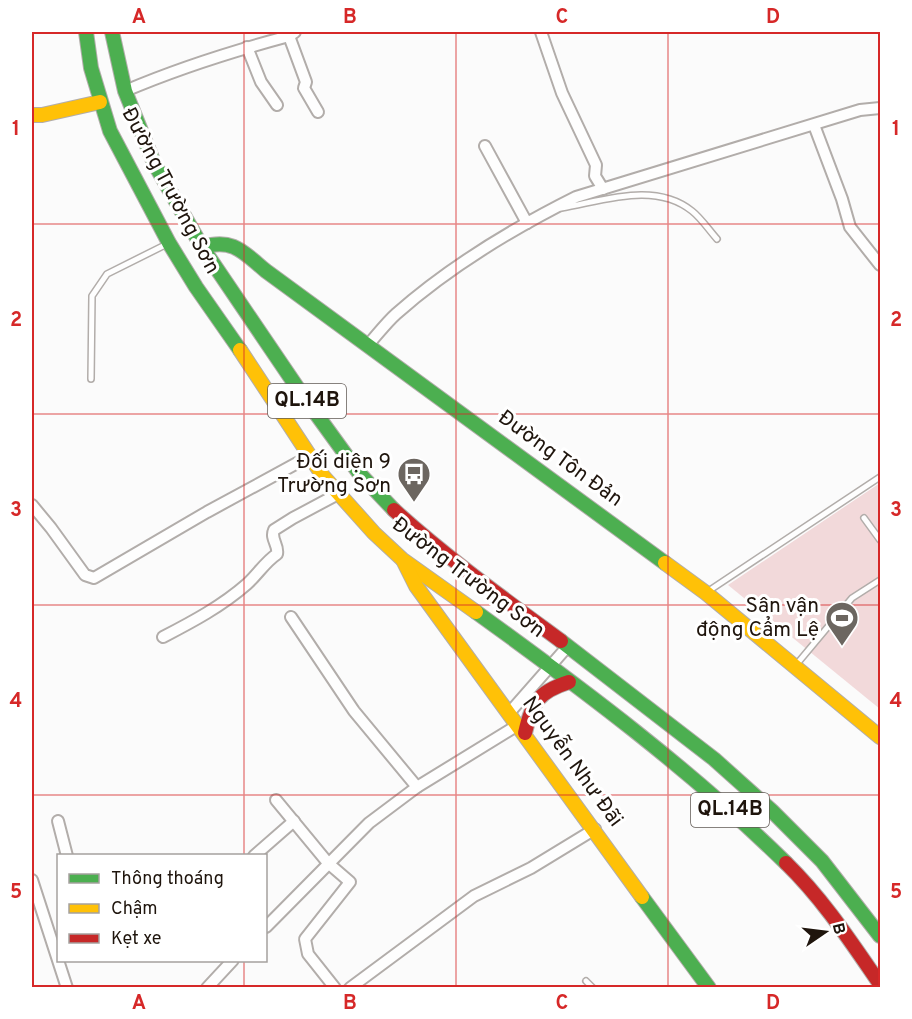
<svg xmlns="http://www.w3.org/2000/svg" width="912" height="1019" viewBox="0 0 912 1019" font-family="Overpass,sans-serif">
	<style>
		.pitch { fill: #f2d9da }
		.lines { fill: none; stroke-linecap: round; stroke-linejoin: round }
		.lane-casing { stroke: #b2adaa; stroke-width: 8 }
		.street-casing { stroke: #b2adaa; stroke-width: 14 }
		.fast-casing { stroke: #b2adaa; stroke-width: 16 }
		.slow-casing { stroke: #b2adaa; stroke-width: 16 }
		.jam-casing { stroke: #b2adaa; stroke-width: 16 }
		.lane { stroke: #fefefe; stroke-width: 5 }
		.street { stroke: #fefefe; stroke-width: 10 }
		.fast { stroke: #4caf50; stroke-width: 14 }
		.slow { stroke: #ffc107; stroke-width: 14 }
		.jam { stroke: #c62828; stroke-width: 14 }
		.grid { fill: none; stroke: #d62828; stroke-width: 1.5; stroke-opacity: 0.55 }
		.labels { text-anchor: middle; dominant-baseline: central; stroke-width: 6; stroke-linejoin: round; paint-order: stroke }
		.shield { fill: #fff; stroke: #625b56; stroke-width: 1.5 }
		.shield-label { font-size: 20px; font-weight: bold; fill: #1f150d }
		.street-label { font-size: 21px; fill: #1f150d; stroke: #fff }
		.poi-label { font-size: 21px; fill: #1f150d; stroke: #fff; text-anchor: end }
		.neatline { fill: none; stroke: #d62828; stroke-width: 2 }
		.grid-label { font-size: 20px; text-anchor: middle; font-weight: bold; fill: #d62828 }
	</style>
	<rect width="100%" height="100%" fill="#fbfbfb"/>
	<path class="pitch" d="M880,483V709L728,585Z"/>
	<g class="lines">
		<g class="lane-casing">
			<g id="lane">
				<path d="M561,208C603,201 655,181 692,211C701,218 709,230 717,239"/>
				<path d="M91,379L92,296L107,274L167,244"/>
				<path d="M864,518L880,540"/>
				<path d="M707,592L880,477"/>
				<path d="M796,665L852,598L880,580"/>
				<path d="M586,981L593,988"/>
			</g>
		</g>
		<g class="street-casing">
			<g id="street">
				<path d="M541,32L562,93L596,165L595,176L603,189"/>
				<path d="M289,36L306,82L304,88L318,112"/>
				<path d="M247,47L261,82L277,105"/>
				<path d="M125,91C179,68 233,51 289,36L295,32"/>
				<path d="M814,125L842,199L850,227L880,265"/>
				<path d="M485,146L527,223"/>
				<path d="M368,345C377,335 386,323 396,314C449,267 512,229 576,197L860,110L880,108"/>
				<path d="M32,505L51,528L85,575L94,578L207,512L310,456"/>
				<path d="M291,617L354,711L417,787"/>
				<path d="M163,637C192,622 222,606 247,584C258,574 265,562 277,554C279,545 270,539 274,530L293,518L338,494"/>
				<path d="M510,712L568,646"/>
				<path d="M276,800L328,863L350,882L305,939L308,954L335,988"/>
				<path d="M58,821L67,856"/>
				<path d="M254,856L294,821"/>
				<path d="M32,880L67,988"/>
				<path d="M266,927L369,823L417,787L518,725"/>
				<path d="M207,988L233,960"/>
				<path d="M350,988L474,896L531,868L595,829"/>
			</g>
		</g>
		<g class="fast-casing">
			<g id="fast">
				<path d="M86,32L91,68L110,131L169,243L196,287L240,350"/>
				<path d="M112,32L125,91L154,163L202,247L301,393L359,473L394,510"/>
				<path d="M202,247C234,238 243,252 266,271L665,563"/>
				<path d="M476,612C584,690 691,770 786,863"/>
				<path d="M561,641L714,759L772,811L822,861L880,936"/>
				<path d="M642,897L709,988"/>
			</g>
		</g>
		<g class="slow-casing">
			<g id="slow">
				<path d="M32,115H42L100,102"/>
				<path d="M240,350L323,476L374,533L403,560L476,612"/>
				<path d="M404,562L416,586L642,897"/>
				<path d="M665,563L706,593L880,737"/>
			</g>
		</g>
		<g class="jam-casing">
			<g id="jam">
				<path d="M394,510C447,558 504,599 561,641"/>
				<path d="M525,733C532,702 538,692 569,682"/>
				<path d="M786,863C823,899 851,942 880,984"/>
			</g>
		</g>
		<use href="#lane" class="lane"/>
		<use href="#street" class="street"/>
		<use href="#fast" class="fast"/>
		<use href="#slow" class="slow"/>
		<use href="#jam" class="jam"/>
	</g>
	<path class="grid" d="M244,32V856M456,32V988M668,32V988M32,224H880M32,414H880M32,605H880M32,795H880M244,960V988"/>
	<defs>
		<g id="bus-pin" transform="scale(1.725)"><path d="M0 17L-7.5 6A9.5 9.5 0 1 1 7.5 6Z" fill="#6c6660" stroke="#fff"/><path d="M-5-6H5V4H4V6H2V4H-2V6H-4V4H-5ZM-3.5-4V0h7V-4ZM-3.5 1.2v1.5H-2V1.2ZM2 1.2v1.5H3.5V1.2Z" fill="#fff"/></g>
		<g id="stadium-pin" transform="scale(1.725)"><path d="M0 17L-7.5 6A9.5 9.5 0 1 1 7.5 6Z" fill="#6c6660" stroke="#fff"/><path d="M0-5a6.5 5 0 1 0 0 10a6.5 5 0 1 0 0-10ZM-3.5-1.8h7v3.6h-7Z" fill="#fff"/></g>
	</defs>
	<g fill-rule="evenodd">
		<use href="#bus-pin" x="414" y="474"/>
		<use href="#stadium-pin" x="842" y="618"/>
	</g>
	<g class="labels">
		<g class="shield">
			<rect x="268" y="384" width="78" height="34" rx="4.5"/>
			<rect x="691" y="793" width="78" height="34" rx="4.5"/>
		</g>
		<g class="shield-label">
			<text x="307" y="401">QL.14B</text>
			<text x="730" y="810">QL.14B</text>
		</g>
		<g class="street-label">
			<text transform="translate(170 191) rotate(62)">Đường Trường Sơn</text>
			<text transform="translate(560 459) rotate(36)">Đường Tôn Đản</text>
			<text transform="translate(468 578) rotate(37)">Đường Trường Sơn</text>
			<text transform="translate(572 762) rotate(54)">Nguyễn Như Đãi</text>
		</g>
		<g class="poi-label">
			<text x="391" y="462">Đối diện 9<tspan x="391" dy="24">Trường Sơn</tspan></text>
			<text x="819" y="606">Sân vận<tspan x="819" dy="24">động Cẩm Lệ</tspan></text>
		</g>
	</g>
	<rect width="912" height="1019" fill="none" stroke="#ffffff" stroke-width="66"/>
	<rect x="57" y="854" width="210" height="108" fill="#ffffff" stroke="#a5a19e" stroke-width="1.5"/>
	<rect x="69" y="874" width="30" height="9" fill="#4caf50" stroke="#a5a19e" stroke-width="1.5"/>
	<text x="111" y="884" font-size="18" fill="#1f150d">Thông thoáng</text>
	<rect x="69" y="904" width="30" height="9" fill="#ffc107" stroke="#a5a19e" stroke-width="1.5"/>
	<text x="111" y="914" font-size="18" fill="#1f150d">Chậm</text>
	<rect x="69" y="934" width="30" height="9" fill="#c62828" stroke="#a5a19e" stroke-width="1.5"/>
	<text x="111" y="944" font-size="18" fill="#1f150d">Kẹt xe</text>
	<g transform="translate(825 932) rotate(76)" stroke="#ffffff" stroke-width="4.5" paint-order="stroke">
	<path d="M0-4.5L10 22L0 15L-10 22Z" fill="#1f150d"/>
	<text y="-9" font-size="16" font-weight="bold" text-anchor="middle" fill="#1f150d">B</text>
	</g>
	<rect x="33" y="33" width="846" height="953" class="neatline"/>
	<g class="grid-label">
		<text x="139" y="23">A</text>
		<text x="350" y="23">B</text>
		<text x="562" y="23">C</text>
		<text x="773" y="23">D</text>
		<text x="16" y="135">1</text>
		<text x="896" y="135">1</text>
		<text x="16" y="326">2</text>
		<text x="896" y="326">2</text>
		<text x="16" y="516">3</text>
		<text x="896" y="516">3</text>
		<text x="16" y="707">4</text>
		<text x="896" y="707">4</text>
		<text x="16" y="898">5</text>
		<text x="896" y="898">5</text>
		<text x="139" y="1009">A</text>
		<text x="350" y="1009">B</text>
		<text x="562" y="1009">C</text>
		<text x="773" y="1009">D</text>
	</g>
</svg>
